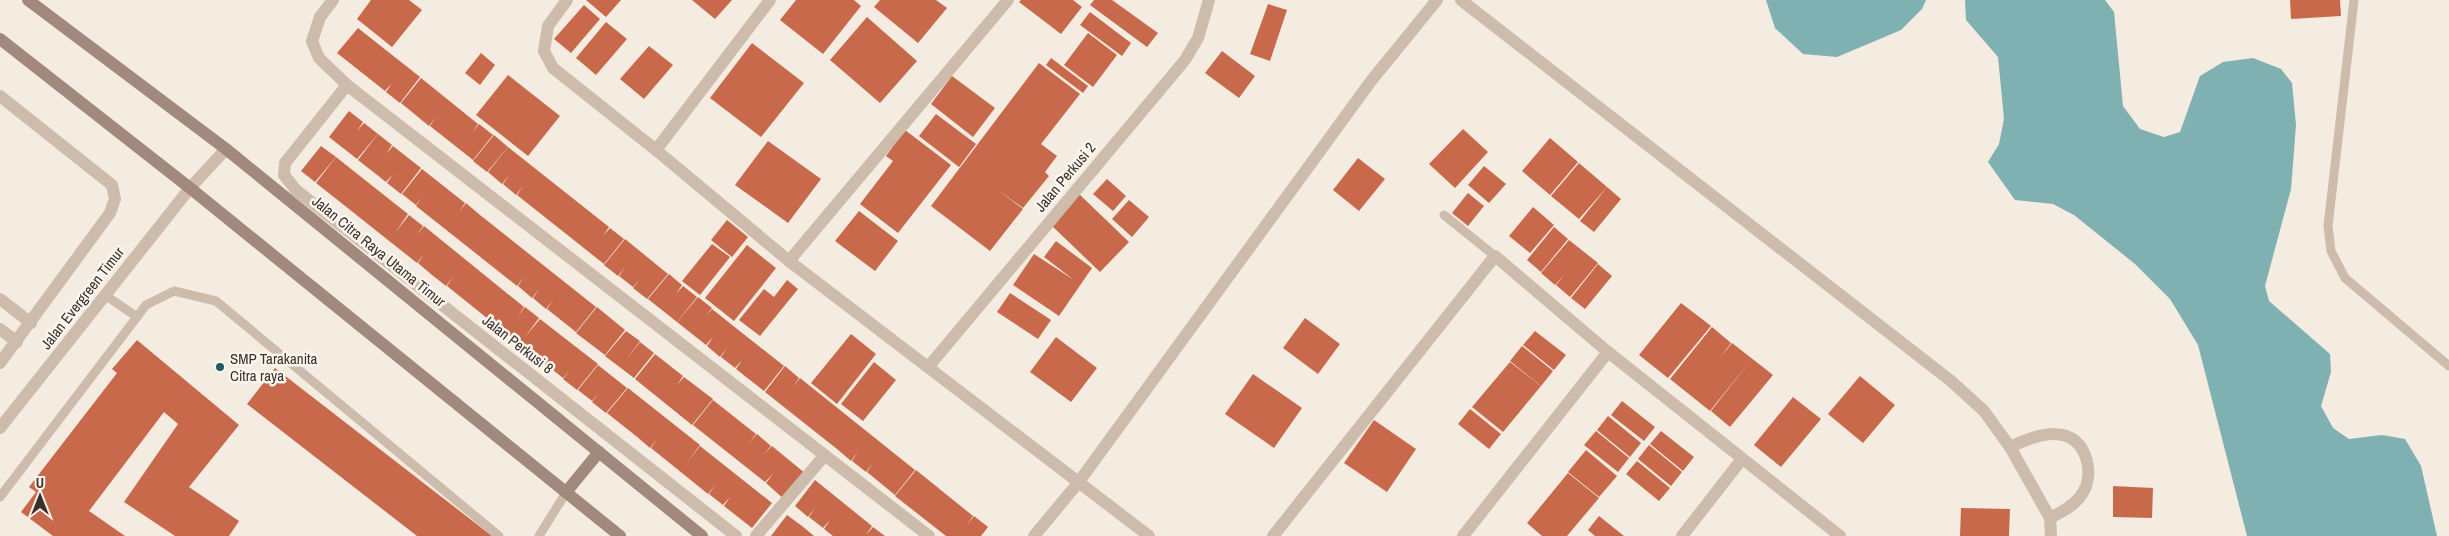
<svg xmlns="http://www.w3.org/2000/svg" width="2449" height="536" viewBox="0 0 2449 536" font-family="'Archivo Narrow',sans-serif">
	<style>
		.water { fill: #7fb0b2 }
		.building { fill: #c8694b }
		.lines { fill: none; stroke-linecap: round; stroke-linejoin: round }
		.service { stroke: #cdbbac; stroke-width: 9 }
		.minor { stroke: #cdbbac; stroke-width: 12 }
		.tertiary { stroke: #cdbbac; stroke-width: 12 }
		.secondary { stroke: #a18a7d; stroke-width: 12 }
		.poi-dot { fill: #1f5a5e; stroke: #fbf5ee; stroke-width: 2 }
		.labels { text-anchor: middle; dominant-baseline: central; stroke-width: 5; stroke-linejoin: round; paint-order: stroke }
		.street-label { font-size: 15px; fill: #3b302b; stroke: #fbf5ee }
		.poi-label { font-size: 15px; fill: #3b302b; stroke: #fbf5ee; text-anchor: start }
	</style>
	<rect width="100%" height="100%" fill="#f4ebe1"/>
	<g class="water">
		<path d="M1766,0H1926L1922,9L1901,30L1837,57L1803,54L1775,28Z"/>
		<path d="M1965,0H2105L2114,12L2123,106L2140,129L2164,137L2180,132L2200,76L2223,62L2253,58L2281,69L2292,83L2296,125L2291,189L2265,286L2269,301L2330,354L2331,372L2321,406L2333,428L2349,439L2382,435L2405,439L2421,466L2437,536H2247L2198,345L2170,299L2135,264L2074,215L2053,204L2015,200L1988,162L1999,144L2004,119L1998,57L1966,20Z"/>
	</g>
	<g class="building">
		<path d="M371,0H409L422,10L392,47L357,19Z"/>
		<path d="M586,0H621L606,17Z"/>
		<path d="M692,0H732L715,19Z"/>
		<path d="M796,0H854L861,6L823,54L780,20Z"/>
		<path d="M880,0H936L947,8L918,43L874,7Z"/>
		<path d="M1021,0H1073L1082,7L1061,34L1019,2Z"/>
		<path d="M1094,0H1112L1158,33L1147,47L1090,5Z"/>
		<path d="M2290,0H2340L2341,16L2291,19Z"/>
		<path d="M1268,4L1287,10L1270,61L1250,54Z"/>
		<path d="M584,5L600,19L571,53L554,39Z"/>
		<path d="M1090,12L1131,43L1122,56L1080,25Z"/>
		<path d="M867,17L917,61L880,103L830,60Z"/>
		<path d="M606,22L627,39L596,75L576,58Z"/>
		<path d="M358,28L420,77L400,103L386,92L392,83L385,91L337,53Z"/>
		<path d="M1088,33L1117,55L1093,87L1064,65Z"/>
		<path d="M752,43L804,83L761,137L710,98Z"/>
		<path d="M649,46L673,65L644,99L620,79Z"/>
		<path d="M1222,51L1255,76L1239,98L1205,73Z"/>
		<path d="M481,53L495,65L480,85L465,73Z"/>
		<path d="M1051,58L1088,86L1083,93L1046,65Z"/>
		<path d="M1039,63L1080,94L1041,144L1057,156L1045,172L1049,176L1023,208L998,190L1023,209L990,251L931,206Z"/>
		<path d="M508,75L560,116L528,156L476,115Z"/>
		<path d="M952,76L995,108L973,137L931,104Z"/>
		<path d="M421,78L478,124L472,133L479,124L493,135L473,160L430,126L436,117L429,126L401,103Z"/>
		<path d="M349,111L363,122L357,131L364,123L378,134L357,159L329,137Z"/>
		<path d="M936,114L976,144L959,167L919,136Z"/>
		<path d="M1463,129L1488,152L1455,188L1429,164Z"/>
		<path d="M905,130L951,165L898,233L860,204L893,161L886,156Z"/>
		<path d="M378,134L392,145L386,154L393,146L421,168L401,194L387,183L393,174L386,182L358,160Z"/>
		<path d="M494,135L508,147L487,172L473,161Z"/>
		<path d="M1550,138L1578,162L1550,195L1522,171Z"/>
		<path d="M768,141L821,179L788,223L735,185Z"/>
		<path d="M321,146L336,157L315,182L301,171Z"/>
		<path d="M508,147L609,227L603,236L610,228L624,239L604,264L517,195L523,186L516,195L503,184L509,175L502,184L488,172Z"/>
		<path d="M336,157L394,203L387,212L394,203L408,214L395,233L409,215L423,226L417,235L424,226L524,307L518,316L525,307L539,318L525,337L540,319L598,364L577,390L563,379L570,370L563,378L549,367L555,358L548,367L447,286L453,277L446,286L432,275L439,266L432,275L418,263L424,254L417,263L330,194L344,176L330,194L316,183Z"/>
		<path d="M1358,158L1385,179L1359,211L1333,190Z"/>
		<path d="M1579,163L1607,187L1579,219L1551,196Z"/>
		<path d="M1484,166L1506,184L1489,203L1468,185Z"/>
		<path d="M422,169L465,203L459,212L466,203L480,215L473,224L480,215L596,307L576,332L547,309L553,300L546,309L533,298L539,289L532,298L518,286L524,277L517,286L416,206L422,197L416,205L402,194Z"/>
		<path d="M1107,179L1126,196L1113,211L1093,194Z"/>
		<path d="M1607,187L1621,199L1594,232L1580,221Z"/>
		<path d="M1078,193L1129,242L1100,272L1049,223Z"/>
		<path d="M1468,193L1484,206L1468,226L1452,213Z"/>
		<path d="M1129,200L1149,217L1132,237L1112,219Z"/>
		<path d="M1533,207L1554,225L1530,253L1509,236Z"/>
		<path d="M859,211L898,241L875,271L835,241Z"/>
		<path d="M727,220L748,237L732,257L711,240Z"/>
		<path d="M1554,227L1568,239L1541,272L1527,260Z"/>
		<path d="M625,239L668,274L647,299L633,288L640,279L633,287L619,276L625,267L618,276L604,265Z"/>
		<path d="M1569,240L1598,263L1570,297L1556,285L1565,274L1555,285L1541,273Z"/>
		<path d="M1056,241L1092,268L1059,316L1013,285L1034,254L1074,280L1044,257Z"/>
		<path d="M712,244L730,257L700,295L682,281Z"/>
		<path d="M747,245L776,268L734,321L705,298Z"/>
		<path d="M1598,264L1612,276L1585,309L1571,298Z"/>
		<path d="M669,274L682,285L676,294L683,286L697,297L677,322L648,299Z"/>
		<path d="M787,280L798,289L760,336L739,320L764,289L774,297Z"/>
		<path d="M1010,293L1051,320L1038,339L997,312Z"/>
		<path d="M698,297L712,308L705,317L712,309L784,366L764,391L736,369L742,360L735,368L721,357L727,348L720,357L707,346L713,337L706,345L677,322Z"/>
		<path d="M1681,303L1711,326L1668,378L1639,355Z"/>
		<path d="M597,307L625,330L605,355L576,333Z"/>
		<path d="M1305,318L1340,344L1318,374L1283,348Z"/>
		<path d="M1712,327L1731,343L1720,358L1732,343L1773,375L1730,427L1711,411L1751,360L1710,411L1670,379Z"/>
		<path d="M626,331L640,341L626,360L640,342L654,353L634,378L605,356Z"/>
		<path d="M1535,331L1566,355L1554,370L1523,345Z"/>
		<path d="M851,334L876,354L837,404L811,383Z"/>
		<path d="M1056,337L1097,368L1071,402L1030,372Z"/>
		<path d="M137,340L239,425L189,487L239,521L229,536H175L124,502L178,424L164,412L89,511L125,536H53L21,512L36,492L29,487L117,373L112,369Z"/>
		<path d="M1522,346L1553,371L1541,386L1510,361Z"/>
		<path d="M655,354L683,376L677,385L684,377L713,399L692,425L635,379Z"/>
		<path d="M874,362L896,380L863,421L841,404Z"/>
		<path d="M1510,362L1541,386L1503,432L1472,407Z"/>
		<path d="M598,365L627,388L606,413L592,402L599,393L592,401L578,390Z"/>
		<path d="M785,366L799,378L793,387L800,378L915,470L895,495L867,472L873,463L866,472L852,461L858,452L851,461L837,449L844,440L837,449L765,392Z"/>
		<path d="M275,368L492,536H417L247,404Z"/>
		<path d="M1253,374L1302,408L1274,448L1225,414Z"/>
		<path d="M1860,376L1895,405L1863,443L1828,414Z"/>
		<path d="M628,388L700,445L686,464L700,446L772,503L752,528L724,506L730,497L723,505L709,494L715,485L708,494L651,448L657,439L650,448L636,436L643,428L636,436L607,413Z"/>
		<path d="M1793,397L1821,419L1781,467L1754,445Z"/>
		<path d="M713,400L742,423L735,431L742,423L756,434L749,443L757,434L771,446L764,454L772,446L806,474L785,500L766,483L773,474L765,482L693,425Z"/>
		<path d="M1622,401L1655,427L1644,441L1611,415Z"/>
		<path d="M1470,409L1501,434L1489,449L1458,424Z"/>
		<path d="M1608,416L1641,443L1630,457L1597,430Z"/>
		<path d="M1374,420L1416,449L1387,492L1344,463Z"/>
		<path d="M1596,431L1629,458L1618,472L1584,445Z"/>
		<path d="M1661,431L1694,457L1683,471L1650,444Z"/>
		<path d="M1649,445L1682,472L1671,486L1638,459Z"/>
		<path d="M1586,450L1617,476L1599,497L1568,472Z"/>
		<path d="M1637,461L1670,488L1659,501L1626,474Z"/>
		<path d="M916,470L973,516L967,525L974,516L988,527L981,536H946L895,496Z"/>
		<path d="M1568,473L1599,498L1567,536H1542L1527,523Z"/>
		<path d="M815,480L872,526L866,535L873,527L885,536H833L824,529L830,520L823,528L809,517L815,508L808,517L795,506Z"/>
		<path d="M2113,486L2153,488L2152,518L2113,517Z"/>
		<path d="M1961,508L2010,509L2009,536H1960Z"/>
		<path d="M787,515L802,526L814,536H771Z"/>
		<path d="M1599,516L1624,536H1595L1588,530Z"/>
	</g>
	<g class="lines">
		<g class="service">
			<path d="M2354,0L2328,226L2331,251L2345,278L2449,366"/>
			<path d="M1444,215L1495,256"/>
			<path d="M105,295L137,317"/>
			<path d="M0,497L146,305L174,291L216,301L499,536"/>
			<path d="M539,536L567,491"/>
		</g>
		<g class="minor">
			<path d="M333,0L320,17L312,41L319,58L347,85L929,536"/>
			<path d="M567,0L548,26L544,51L553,68L656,150L789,261L1149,536"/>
			<path d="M1461,0L1951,381L1984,411L2010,447L2050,518L2051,536"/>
			<path d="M347,85L285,163L284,175L296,190L736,536"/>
			<path d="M0,96L112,185L115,199L110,213L0,363"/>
			<path d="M656,150L770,0"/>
			<path d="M789,261L1008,0"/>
			<path d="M0,299L31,323"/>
			<path d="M0,329L17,342"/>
			<path d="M929,366L1185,60L1198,38L1209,0"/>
			<path d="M2010,447C2037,434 2076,421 2087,461C2090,474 2088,488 2079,498C2072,507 2060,513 2050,518"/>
			<path d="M756,536L825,455"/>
			<path d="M1034,536L1078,483L1371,81L1437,0"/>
			<path d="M1273,536L1495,256L1608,352"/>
			<path d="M1463,536L1608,352L1840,536"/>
			<path d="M1682,536L1742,459"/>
		</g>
		<path class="tertiary" d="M0,428L190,188L226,149"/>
		<g class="secondary">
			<path d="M28,0L226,149L702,536"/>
			<path d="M0,39L190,188L620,536"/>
			<path d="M567,491L599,452"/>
		</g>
	</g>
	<circle class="poi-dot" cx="220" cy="367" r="5"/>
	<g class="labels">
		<g class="street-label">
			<text transform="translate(1065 177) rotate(-50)">Jalan Perkusi 2</text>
			<text transform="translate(379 251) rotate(39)">Jalan Citra Raya Utama Timur</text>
			<text transform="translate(82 298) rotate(-52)">Jalan Evergreen Timur</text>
			<text transform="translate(518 344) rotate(38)">Jalan Perkusi 8</text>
		</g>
		<g class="poi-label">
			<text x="230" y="358">SMP Tarakanita<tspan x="230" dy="17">Citra raya</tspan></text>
		</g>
	</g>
	<g transform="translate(40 496)" stroke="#fbf5ee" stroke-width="4" paint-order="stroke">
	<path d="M0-4L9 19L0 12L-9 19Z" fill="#3b302b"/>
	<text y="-8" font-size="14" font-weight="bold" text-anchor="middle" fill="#3b302b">U</text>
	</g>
</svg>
